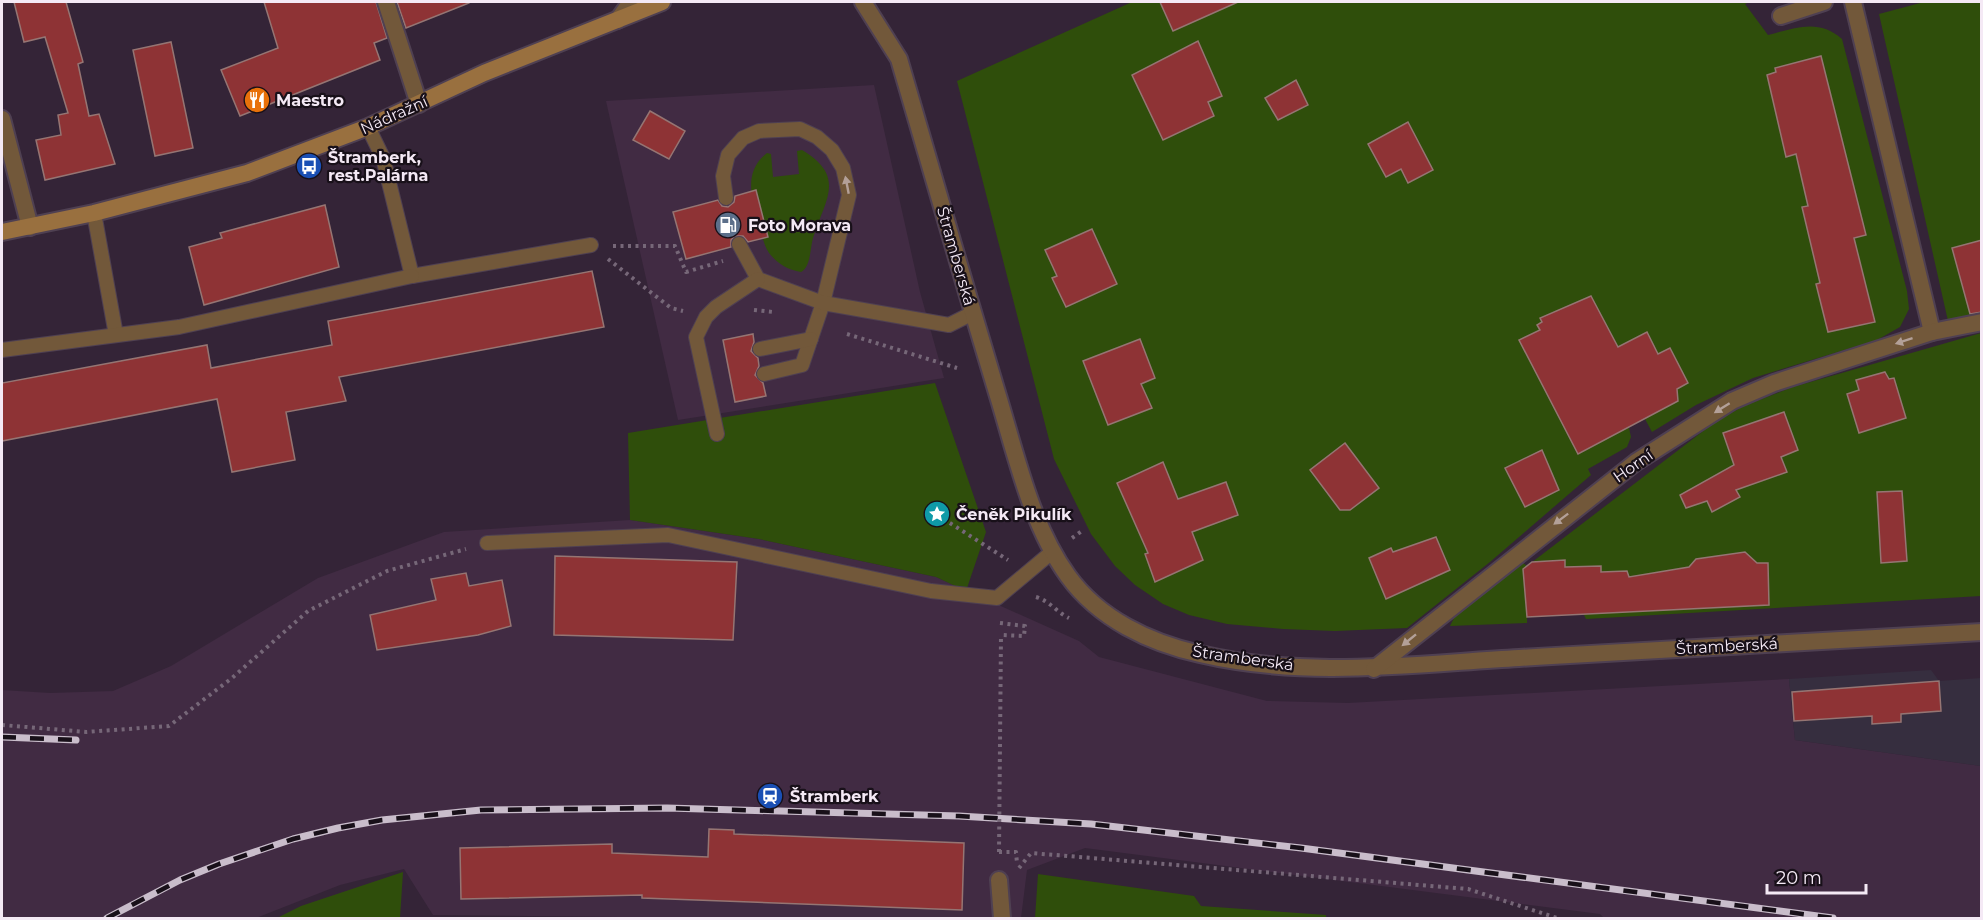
<svg xmlns="http://www.w3.org/2000/svg" width="1983" height="920" viewBox="0 0 1983 920" font-family="Montserrat,sans-serif">
	<style>
		.built { fill: #412b43 }
		.industrial { fill: #362e3f }
		.green { fill: #2f4e0b }
		.building { fill: #8e3335; stroke: #957573; stroke-width: 1.5 }
		.lines { fill: none; stroke-linecap: round; stroke-linejoin: round }
		.service-casing { stroke: #4f4052; stroke-width: 16 }
		.minor-casing { stroke: #4f4052; stroke-width: 20 }
		.secondary-casing { stroke: #4f4052; stroke-width: 20 }
		.path { stroke: #766778; stroke-width: 4; stroke-dasharray: 3 4.5; stroke-linecap: butt }
		.service { stroke: #72583a; stroke-width: 14 }
		.minor { stroke: #72583a; stroke-width: 16 }
		.secondary { stroke: #99703f; stroke-width: 16 }
		.rail-casing { stroke: #c9bdcb; stroke-width: 7 }
		.rail { stroke: #181019; stroke-width: 4.5; stroke-dasharray: 14; stroke-linecap: butt }
		.path-bridge { stroke: #766778; stroke-width: 4; stroke-dasharray: 3 4.5; stroke-linecap: butt }
		.oneway { fill: #b3a098 }
		.labels { text-anchor: middle; dominant-baseline: central; stroke-width: 4.5; stroke-linejoin: round; paint-order: stroke }
		.poi-label { font-size: 16px; font-weight: bold; fill: #f4e9f5; stroke: #181019; text-anchor: start }
		.street-label { font-size: 16px; fill: #f4e9f5; stroke: #181019 }
	</style>
	<rect width="100%" height="100%" fill="#342437"/>
	<g class="built">
		<path d="M874,85L920,292L944,378L678,420L606,101Z"/>
		<path d="M630,520L759,539L936,577L1079,641L1099,657L1267,701L1348,703L1789,679L1795,740L1981,766V918H1604L1600,914L1085,848L1027,870L1021,918H705L433,915L404,869L340,885L256,918H2V690L50,693L113,691L171,666L318,578L444,532Z"/>
	</g>
	<path class="industrial" d="M1931,670L1939,681L1981,678V766L1795,740L1789,679Z"/>
	<g class="green">
		<path d="M1132,2H1750L1745,4L1768,35C1795,28 1819,18 1842,39L1907,291L1909,309L1900,327L1877,340L1753,378L1696,405L1652,432L1617,367L1602,375L1629,428L1631,437L1627,447L1588,469L1591,475L1490,562L1407,628L1335,631L1283,629L1227,624L1189,615L1163,604L1135,585L1115,566L1091,534L1054,459L957,81Z"/>
		<path d="M1924,2H1981V313L1948,321L1879,14Z"/>
		<path d="M802,150C847,177 825,199 813,238C810,248 811,267 801,272C788,270 778,264 769,253C764,246 762,235 760,227C752,201 742,172 767,153L771,154L773,177L799,174L797,151Z"/>
		<path d="M1981,333V596L1586,619L1583,613L1527,617V623L1450,626L1456,614L1523,563L1527,566L1715,422L1744,406L1793,387Z"/>
		<path d="M935,383L986,532L966,591L936,577L759,539L630,520L628,433Z"/>
		<path d="M403,872L400,918H277L301,906Z"/>
		<path d="M1038,874L1194,896L1201,906L1326,915V918H1035Z"/>
	</g>
	<g class="building">
		<path d="M14,2H66L83,62L78,64L89,116L99,114L115,164L45,180L36,140L61,135L58,115L68,113L45,37L24,42Z"/>
		<path d="M264,2H376L387,38L374,43L380,60L240,116L221,70L278,48Z"/>
		<path d="M397,2H469V3L406,28Z"/>
		<path d="M1160,2H1238L1173,31Z"/>
		<path d="M1198,41L1222,96L1208,102L1214,116L1163,140L1132,75Z"/>
		<path d="M171,42L193,148L155,156L133,50Z"/>
		<path d="M1821,56L1866,235L1854,238L1875,322L1828,332L1816,284L1820,283L1802,207L1808,206L1796,154L1786,157L1767,75L1776,72L1775,68Z"/>
		<path d="M1296,80L1308,105L1278,120L1265,98Z"/>
		<path d="M650,111L685,131L669,159L633,140Z"/>
		<path d="M1408,122L1433,170L1408,183L1401,169L1386,177L1368,144Z"/>
		<path d="M756,190L768,237L748,242L743,236H735L731,240V247L686,259L673,212L718,200L722,206L728,207L734,202L735,196Z"/>
		<path d="M325,205L339,267L204,305L189,247L222,238L220,233Z"/>
		<path d="M1092,229L1117,284L1066,307L1052,278L1057,276L1045,250Z"/>
		<path d="M1982,240V312L1970,314L1952,248Z"/>
		<path d="M592,271L604,327L339,377L346,401L286,412L295,460L232,472L217,399L2,441V383L207,345L211,368L332,345L328,321Z"/>
		<path d="M1591,296L1618,347L1647,332L1658,354L1670,348L1688,383L1677,389L1678,401L1578,454L1519,340L1540,330L1537,325L1542,322L1540,318Z"/>
		<path d="M753,334L754,342L751,351L758,358L759,366L755,375L763,383L766,396L735,402L723,340Z"/>
		<path d="M1140,339L1155,378L1141,384L1152,408L1108,425L1083,361Z"/>
		<path d="M1885,372L1889,379L1894,378L1906,418L1859,433L1847,394L1859,390L1856,380Z"/>
		<path d="M1784,412L1798,450L1781,457L1787,472L1736,490L1740,497L1712,512L1707,501L1686,508L1680,495L1734,465L1723,433Z"/>
		<path d="M1345,443L1379,488L1350,510H1340L1310,470Z"/>
		<path d="M1542,450L1559,490L1525,507L1505,468Z"/>
		<path d="M1163,462L1178,499L1226,482L1238,515L1192,532L1203,560L1155,582L1145,554L1148,553L1117,483Z"/>
		<path d="M1902,491L1907,561L1881,563L1877,492Z"/>
		<path d="M1436,537L1450,570L1386,599L1369,558L1391,548L1393,552Z"/>
		<path d="M1745,552L1757,563H1768L1769,605L1527,617L1523,569L1532,562L1565,560V567L1601,566V572L1627,571L1629,577L1689,567L1696,559Z"/>
		<path d="M555,556L737,562L733,640L554,635Z"/>
		<path d="M466,573L469,586L502,580L511,626L478,635L377,650L370,615L436,600L431,579Z"/>
		<path d="M1939,681L1941,711L1901,714V722L1872,724V716L1794,721L1792,692Z"/>
		<path d="M709,829L734,830V834L964,843L962,910L642,898V895L461,899L460,848L612,844V853L708,857Z"/>
	</g>
	<g class="lines">
		<g class="service-casing">
			<g id="service">
				<path d="M368,127L383,158L412,276L591,245"/>
				<path d="M726,198L723,176L728,155L743,138L759,131L800,129L817,137L832,150L843,168L849,195L823,303L802,365L764,374"/>
				<path d="M94,213L116,335"/>
				<path d="M739,244L758,279L823,303L949,325L973,313"/>
				<path d="M760,349L811,339"/>
				<path d="M2,350L179,327L412,276"/>
				<path d="M717,434L696,337L706,317L716,307L758,279"/>
				<path d="M487,543L668,535L931,591L997,598L1052,552"/>
			</g>
		</g>
		<g class="minor-casing">
			<g id="minor">
				<path d="M386,2L419,104"/>
				<path d="M863,2L899,59C932,172 964,284 998,396C1016,455 1031,525 1068,576C1099,619 1150,643 1200,654C1306,679 1413,664 1519,658C1673,649 1827,641 1982,632"/>
				<path d="M1853,2L1932,332"/>
				<path d="M1781,16L1824,2"/>
				<path d="M618,20L631,2"/>
				<path d="M2,119L30,227"/>
				<path d="M1374,669L1636,462L1732,401L1774,383L1932,332L1982,322"/>
				<path d="M999,880L1002,918"/>
			</g>
		</g>
		<g class="secondary-casing">
			<path id="secondary" d="M2,232L94,213L247,173L368,127L484,73L662,2"/>
		</g>
		<g class="path">
			<path d="M613,246H675L686,272L723,261"/>
			<path d="M608,259L671,308L683,311"/>
			<path d="M754,310L773,312"/>
			<path d="M847,334L957,368"/>
			<path d="M942,518L940,508L932,510L934,518L937,520L942,518L1008,560"/>
			<path d="M1072,538L1082,531"/>
			<path d="M1036,597C1050,601 1056,612 1069,618"/>
			<path d="M1000,623L1025,626L1024,636L1001,635"/>
			<path d="M2,725L86,732L169,726L232,678L308,611L387,571L466,549"/>
			<path d="M999,852H1016L1017,863"/>
			<path d="M1019,868L1031,853L1468,889L1557,918"/>
		</g>
		<use href="#service" class="service"/>
		<use href="#minor" class="minor"/>
		<use href="#secondary" class="secondary"/>
		<g class="rail-casing">
			<g id="rail">
				<path d="M2,737L76,740"/>
				<path d="M107,918L180,880L219,864L293,839L338,828L382,820L481,810L667,808L959,816L1091,824L1301,848L1833,918"/>
			</g>
		</g>
		<use href="#rail" class="rail"/>
		<path class="path-bridge" d="M999,852L1001,635"/>
	</g>
	<defs><path id="oneway-solid" d="M-6-.8H1V-3.2L6.5 0L1 3.2V.8H-6Z" transform="scale(1.5)"/></defs>
	<g class="oneway">
		<use href="#oneway-solid" transform="translate(847 185) rotate(-101)"/>
		<use href="#oneway-solid" transform="translate(1904 341) rotate(162)"/>
		<use href="#oneway-solid" transform="translate(1722 408) rotate(148)"/>
		<use href="#oneway-solid" transform="translate(1561 519) rotate(143)"/>
		<use href="#oneway-solid" transform="translate(1409 640) rotate(141)"/>
	</g>
	<defs>
		<g id="restaurant-disc" transform="scale(1.35)"><circle r="9.5" fill="#e8710a" stroke="#181019"/><path d="M-5-6h1v4h1v-4h1v4h1v-4h1v5L-1.5 .5V6h-2V.5L-5-1ZM5-6V6H3V1.5H1.5Q1.5-4 5-6Z" fill="#fff"/></g>
		<g id="bus-disc" transform="scale(1.35)"><circle r="9.5" fill="#1a4fb4" stroke="#181019"/><path d="M-5-6H5V4H4V6H2V4H-2V6H-4V4H-5ZM-3.5-4V0h7V-4ZM-3.5 1.2v1.5H-2V1.2ZM2 1.2v1.5H3.5V1.2Z" fill="#fff"/></g>
		<g id="fuel-disc" transform="scale(1.35)"><circle r="9.5" fill="#5c6f8a" stroke="#181019"/><path d="M-5.5-6h7V0h2V4h1.3V-2.5L3-4.5l.8-.8L6-3V5H2.5V1h-1V6h-7ZM-4.2-4.7v3.2H.2V-4.7Z" fill="#fff"/></g>
		<g id="sight-disc" transform="scale(1.35)"><circle r="9.5" fill="#0f9aa8" stroke="#181019"/><path d="M0-6L1.8-2.2L6-1.7L2.9 1.2L3.7 5.4L0 3.3L-3.7 5.4L-2.9 1.2L-6-1.7L-1.8-2.2Z" fill="#fff"/></g>
		<g id="station-disc" transform="scale(1.35)"><circle r="9.5" fill="#1a4fb4" stroke="#181019"/><path d="M-3-6H3Q5-6 5-4V2Q5 4 3 4L4.5 6H3L1.5 4h-3L-3 6H-4.5L-3 4Q-5 4-5 2V-4Q-5-6-3-6ZM-3.5-4v3h7v-3ZM-3.5 1v1.5H-2V1ZM2 1v1.5H3.5V1Z" fill="#fff"/></g>
	</defs>
	<g fill-rule="evenodd">
		<use href="#restaurant-disc" x="257" y="100"/>
		<use href="#bus-disc" x="309" y="166"/>
		<use href="#fuel-disc" x="728" y="225"/>
		<use href="#sight-disc" x="937" y="514"/>
		<use href="#station-disc" x="770" y="796"/>
	</g>
	<g class="labels">
		<g class="poi-label">
			<text x="276" y="100">Maestro</text>
			<text x="328" y="157">Štramberk,<tspan x="328" dy="18">rest.Palárna</tspan></text>
			<text x="748" y="225">Foto Morava</text>
			<text x="956" y="514">Čeněk Pikulík</text>
			<text x="790" y="796">Štramberk</text>
		</g>
		<g class="street-label">
			<text transform="translate(394 115) rotate(-24)">Nádražní</text>
			<text transform="translate(956 256) rotate(74)">Štramberská</text>
			<text transform="translate(1633 466) rotate(-35)">Horní</text>
			<text transform="translate(1727 646) rotate(-3)">Štramberská</text>
			<text transform="translate(1243 658) rotate(8)">Štramberská</text>
		</g>
	</g>
	<rect width="1983" height="920" fill="none" stroke="#f4e9f5" stroke-width="6"/>
	<path d="M1767 884v9h99v-9" fill="none" stroke="#f4e9f5" stroke-width="3"/>
	<text x="1776" y="884" font-size="18" fill="#f4e9f5" stroke="#181019" stroke-width="4.5" paint-order="stroke">20 m</text>
</svg>
